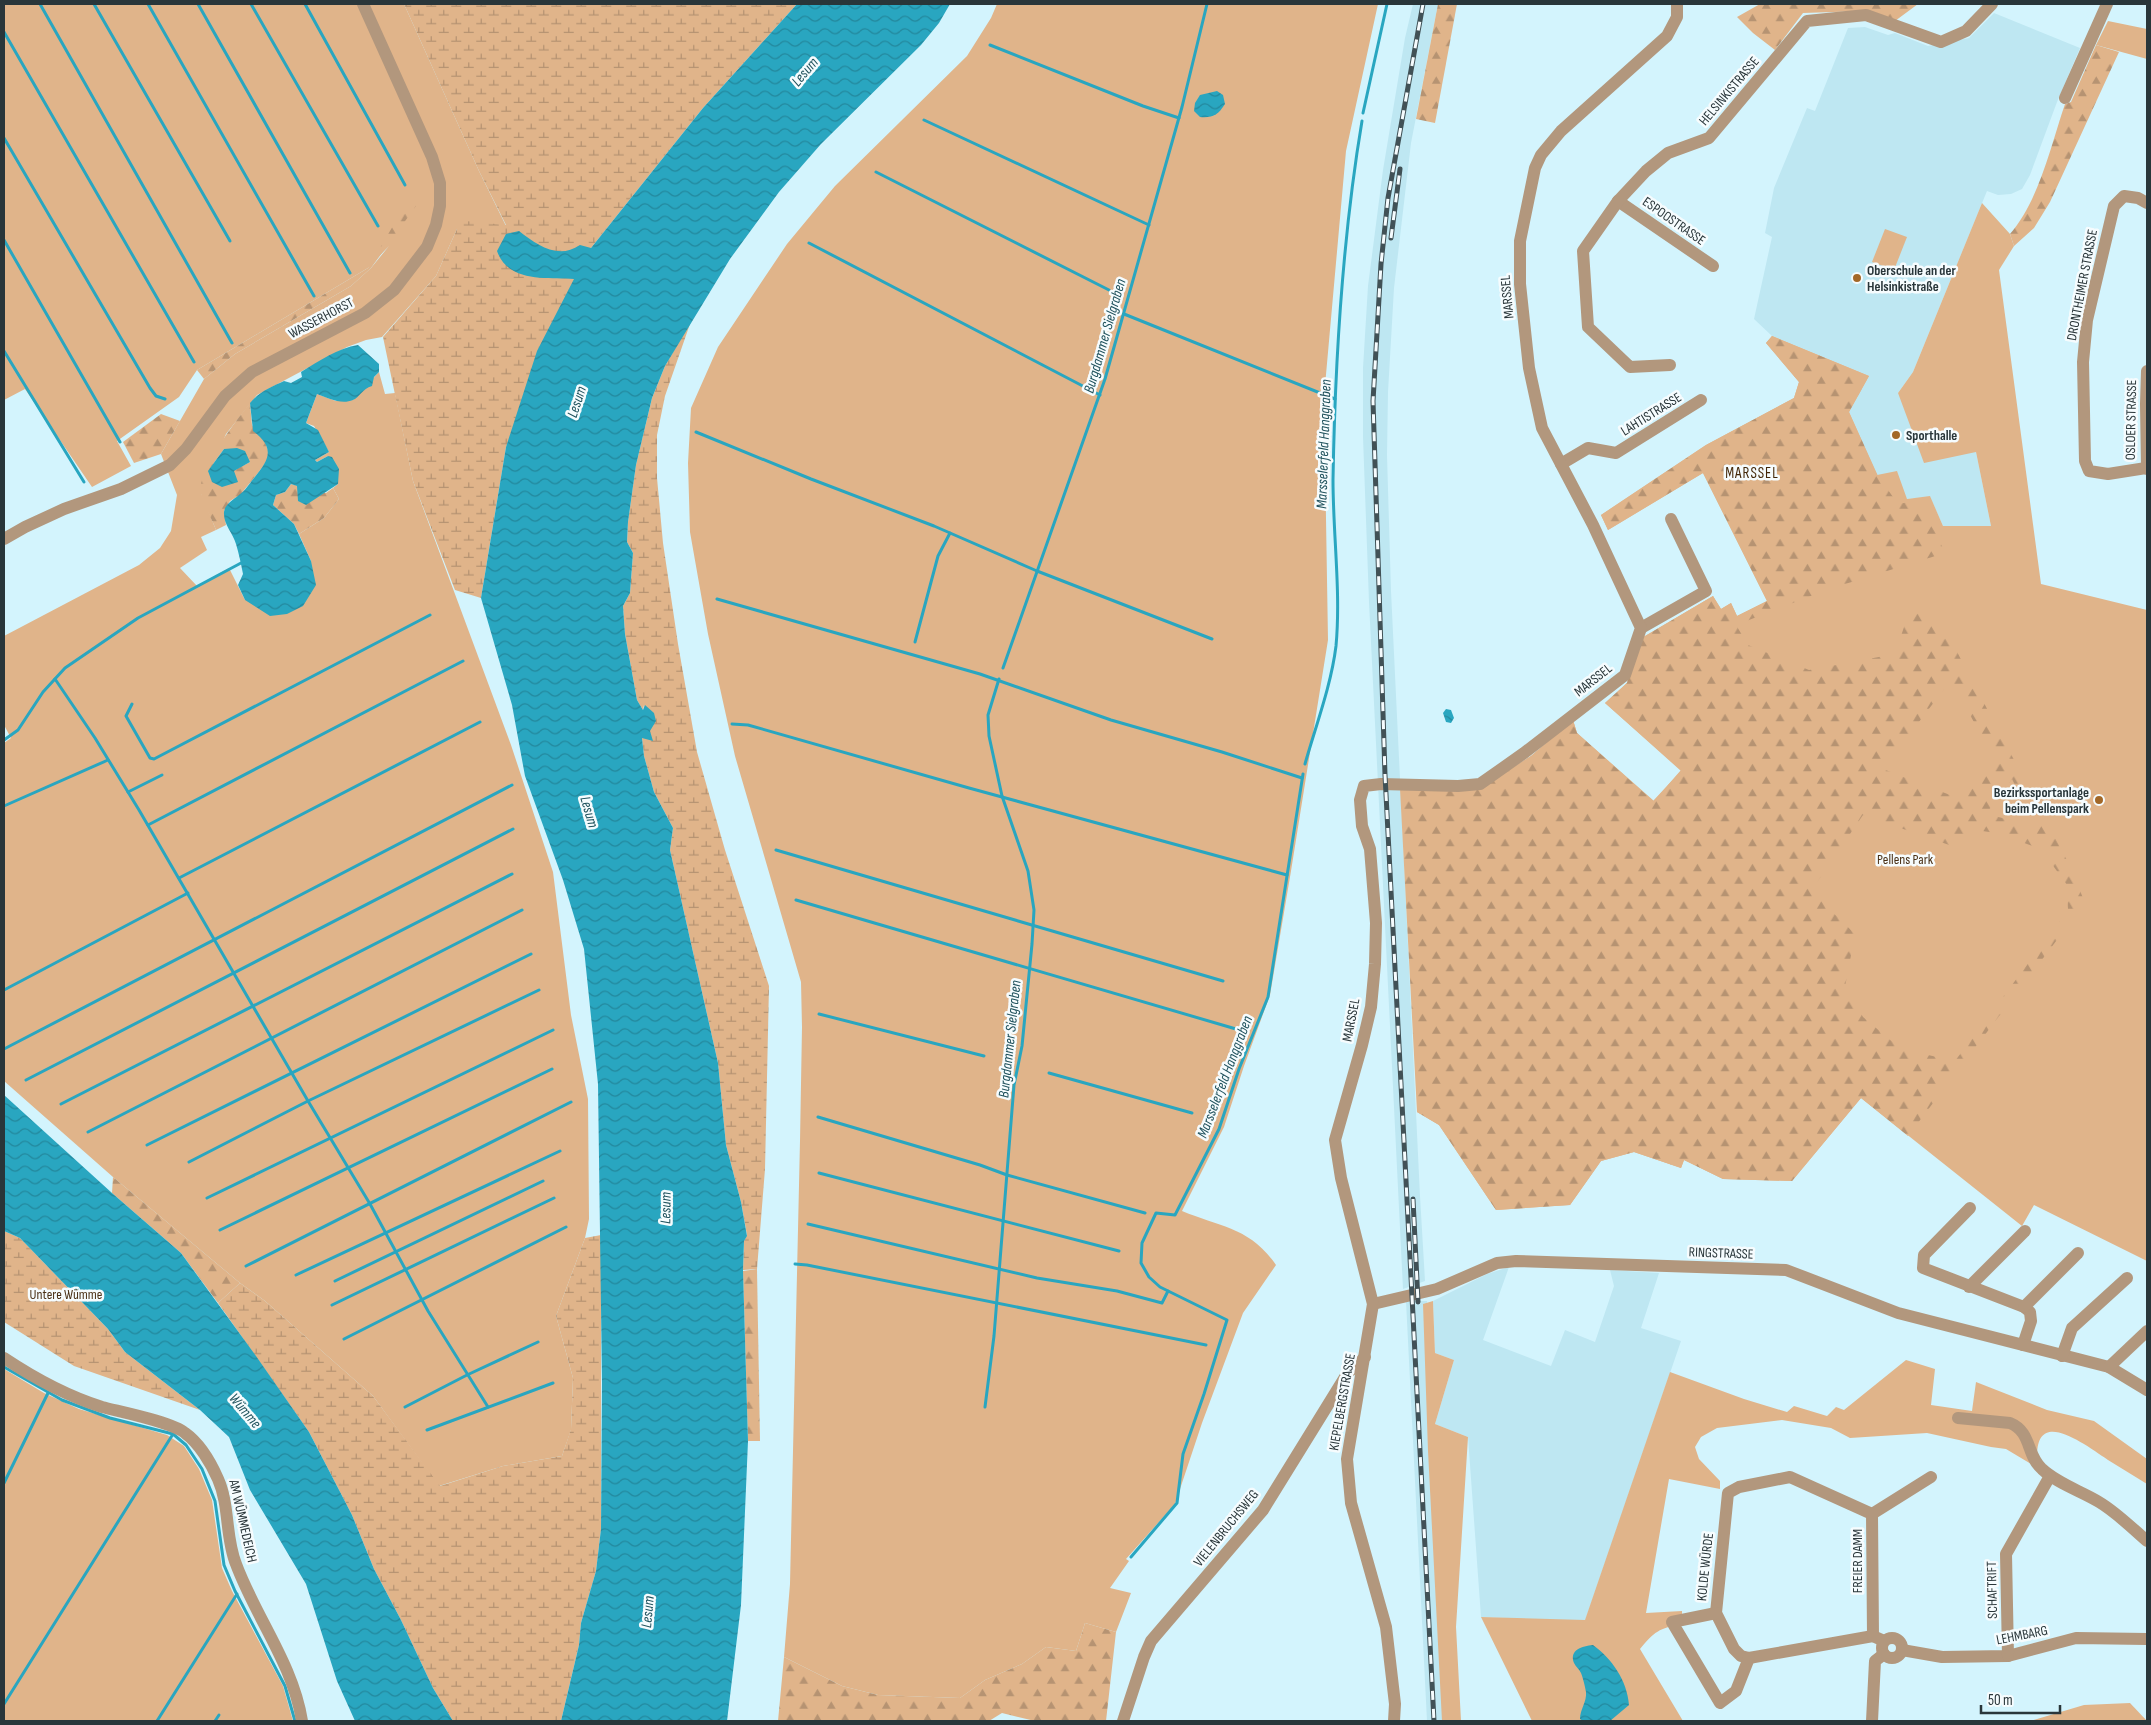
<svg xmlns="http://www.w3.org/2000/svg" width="2151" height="1725" viewBox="0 0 2151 1725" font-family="'Sofia Sans Condensed',sans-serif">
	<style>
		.built { fill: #bee7f2 }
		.green { fill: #e0b48a }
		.forest { fill: url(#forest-firs); fill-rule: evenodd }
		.wetland { fill: url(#wetland-marsh) }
		.water { fill: url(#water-waves) }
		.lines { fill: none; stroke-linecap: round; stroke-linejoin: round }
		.stream { stroke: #29a6c0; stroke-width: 3 }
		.minor { stroke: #b2977d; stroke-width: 12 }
		.rail-casing { stroke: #415156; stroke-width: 5 }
		.rail { stroke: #f6fcfe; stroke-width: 3; stroke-dasharray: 9; stroke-linecap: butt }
		.poi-dot { fill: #a36828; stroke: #f6fcfe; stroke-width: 2 }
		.labels { text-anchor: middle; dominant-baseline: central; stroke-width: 5; stroke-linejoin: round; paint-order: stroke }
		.street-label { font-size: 14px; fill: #29363a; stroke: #f6fcfe }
		.poi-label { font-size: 14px; font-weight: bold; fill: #29363a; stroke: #f6fcfe; text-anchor: start }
		.park-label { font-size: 14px; fill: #492f14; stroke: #f6fcfe }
		.water-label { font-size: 15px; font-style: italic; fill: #20525d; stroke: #f6fcfe }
		.neighbourhood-label { font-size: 15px; letter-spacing: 1px; fill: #432708; stroke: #f6fcfe }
	</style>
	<defs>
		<pattern id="forest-firs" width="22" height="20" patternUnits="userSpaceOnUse" patternTransform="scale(1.25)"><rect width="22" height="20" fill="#e0b48a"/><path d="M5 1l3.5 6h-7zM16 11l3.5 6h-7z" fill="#b69372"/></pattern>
		<pattern id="wetland-marsh" width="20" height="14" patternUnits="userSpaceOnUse" patternTransform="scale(1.25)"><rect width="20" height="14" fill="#e0b48a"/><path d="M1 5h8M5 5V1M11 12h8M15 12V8" fill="none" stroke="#b69372"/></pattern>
		<pattern id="water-waves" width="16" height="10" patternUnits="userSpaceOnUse" patternTransform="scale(1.25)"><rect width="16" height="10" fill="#29a6c0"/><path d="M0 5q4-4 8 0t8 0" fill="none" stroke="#23889d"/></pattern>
	</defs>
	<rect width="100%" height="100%" fill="#d3f4fd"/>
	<g class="built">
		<path d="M1413,4H1438L1411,143L1394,288L1388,392L1387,455L1391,591L1420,1196L1425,1281L1403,1289L1369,602L1363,437V368L1368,286L1383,170L1405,38Z"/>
		<path d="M1994,13L2080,48L2057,102L2030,175L2022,189L2011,194L1998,195L1987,191L1913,372L1898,393L1976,452L1991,526H1943L1930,497L1907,499L1877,476L1849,412L1869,376L1772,336L1754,319L1772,237L1765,233L1774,188L1807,108L1815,111L1848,28L1865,27L1888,35L1895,33L1928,46L1969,38Z"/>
		<path d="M1509,1267L1483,1340L1551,1366L1565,1330L1595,1342L1614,1286L1610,1270L1659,1273L1641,1328L1681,1341L1585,1621L1481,1617L1468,1437L1435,1424L1454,1360L1435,1353L1433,1301L1487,1274Z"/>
		<path d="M1406,1301H1427L1432,1447L1447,1721H1427Z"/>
	</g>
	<g class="green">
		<path d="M4,4H404L479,171L506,226L457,229L436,276L382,337L366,340L347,347L257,395L226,434L201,493L216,530L201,537L207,550L180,568L197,586L229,568L245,600L311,561L299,534L324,518L339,499L333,488L338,484L328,456L317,462L315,460L329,452L314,426L306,423L317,394L336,401L353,400L379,372L385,394L395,393L413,481L511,745L553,872L571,1015L588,1099L589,1219L585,1238L556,1316L573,1378L571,1430L562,1456L503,1466L439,1486L373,1396L265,1301L240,1283L113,1177L4,1081V743L11,738L4,725V636L139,565L160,548L171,531L177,495L161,454L204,379L235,354L351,286L371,268L389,246L368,268L197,370L179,397L117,441L131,466L92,487L25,389L4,400Z"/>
		<path d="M997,4H1378L1346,151L1324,397L1328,640L1291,871L1270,995L1244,1066L1224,1127L1182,1211C1220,1227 1250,1227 1276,1265L1243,1313L1202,1423L1175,1504L1126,1559L1129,1561L1110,1588L1131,1593L1116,1632L1085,1623L1076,1651L1046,1647L1022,1664L985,1680L960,1698L878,1695L842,1686L784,1657L790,1584L800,1141L802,1027L801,982L735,756L708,634L690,532L688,463L691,408L718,347L787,244L835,186L967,56L991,18Z"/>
		<path d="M2108,21L2147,29V59L2096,45Z"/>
		<path d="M1982,203L2010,234L2014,246L1999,270L2041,584L2147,610V1261L2034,1205L2022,1226L1861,1098L1792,1181L1723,1179L1684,1160L1681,1168L1634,1152L1601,1161L1570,1205L1496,1210L1439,1125L1417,1112L1482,787L1531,756L1573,720L1577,733L1654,801L1681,770L1605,703L1627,683L1640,639L1713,596L1721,609L1731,603L1737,616L1767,601L1703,473L1608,530L1601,515L1706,445L1794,398L1799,382L1766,343L1772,336L1869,376L1849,412L1877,475L1897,471L1907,499L1930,496L1943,526H1991L1976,452L1924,463L1898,393L1913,372Z"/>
		<path d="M1885,229L1907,237L1894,270L1872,262Z"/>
		<path d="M1433,1301L1435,1353L1454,1360L1435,1424L1468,1437L1456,1627L1461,1721H1442L1428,1451L1423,1304Z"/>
		<path d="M1906,1360L1935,1369L1931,1405L1972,1411L1976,1382L2047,1410L2094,1421L2147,1459V1484C2134,1476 2121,1468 2108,1460C2081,1442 2030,1403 2038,1468L2006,1449L1991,1447L1927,1433L1850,1438L1831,1428L1782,1420L1717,1428L1701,1437L1695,1447L1699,1459L1720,1481V1489L1669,1479L1646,1613L1682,1611V1624C1659,1628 1654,1632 1640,1649L1683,1721H1532L1481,1617L1585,1620L1670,1372L1744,1399L1787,1412L1794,1406L1827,1416L1836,1407L1844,1410Z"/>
		<path d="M4,1369L44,1393L79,1409L167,1435L184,1446L199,1469L212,1500L222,1568L232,1591L283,1686L293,1721H4Z"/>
		<path d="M2130,1703L2147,1721H2030L2084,1705Z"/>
	</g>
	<g class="forest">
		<path d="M1438,4H1457L1435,123L1416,119Z"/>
		<path d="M1760,4H1918L1895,21L1864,11L1803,13L1775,50L1753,33L1737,17Z"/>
		<path d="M2096,45L2119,52L2050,202L2034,228L2014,246L2010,234C2039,201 2051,145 2065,104L2071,102Z"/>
		<path d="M409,199L416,206L371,268L351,286L235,354L204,379L197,370L368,268Z"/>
		<path d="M1772,336L1869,376L1849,412L1878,476L1898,504L1921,500L1945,553L1829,589L1736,625L1748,645L1809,670L1895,654L1906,621L1920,610L1946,631L2070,866L2085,903L1908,1136L1861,1098L1792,1181L1723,1179L1684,1160L1681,1168L1634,1152L1601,1161L1570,1205L1496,1210L1439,1125L1417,1112L1400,789L1482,787L1531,756L1573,720L1577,733L1653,801L1681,771L1605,703L1627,683L1640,639L1713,596L1721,609L1731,603L1737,616L1767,601L1703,473L1608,530L1601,515L1706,445L1794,398L1799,382L1766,343ZM1951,680L1993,757L1963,800L1883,769ZM2012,779L2035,825V826L1986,814ZM1863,815L1955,847L1969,829L1996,833L2041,849L2067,885L2068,910L1955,1061L1901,1049L1863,1017L1845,987L1855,934L1811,891Z"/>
		<path d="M250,403L252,425L264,439L269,453L266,462L258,473L240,495L230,501L224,511L226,525L216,530C212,519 204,506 201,494C196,471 236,421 250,403ZM224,449L250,462L233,471H208Z"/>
		<path d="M161,414L180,421L161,454L134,463L123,442Z"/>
		<path d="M291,484L326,493L333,488L339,499L324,518L299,534L294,524L273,505L276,495L285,492Z"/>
		<path d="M113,1177L240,1283L218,1303L181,1253L112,1193Z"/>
		<path d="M757,1269L760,1441H748L743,1271Z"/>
		<path d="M1085,1623L1116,1632L1106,1721H1035L1002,1713L989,1721H778L784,1657L842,1686L878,1695L960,1698L985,1680L1022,1664L1046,1647L1076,1651Z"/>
	</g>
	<g class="wetland">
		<path d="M404,4H797L703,108L591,248L506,447L481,598L455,590L413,481L383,337L436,276L457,229L465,221L506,225L479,171Z"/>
		<path d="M691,321L665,396L657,435V478L663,543L678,644L697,752L725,850L769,986L765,1169L757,1269L743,1270L744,1241L747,1235L741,1202L726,1145L718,1063L670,850L673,828L654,792L644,756L642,738L650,731L644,705L643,710L637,700L625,634L623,606L630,593L633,553L627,542L628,522L636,465L652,398L665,366Z"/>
		<path d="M4,1231L20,1238L108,1329L125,1352L200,1410L74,1366L4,1322Z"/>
		<path d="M601,1235V1529L596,1571L581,1623L579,1645L561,1721H453L433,1688L401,1620L374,1569L352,1515L309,1432L218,1303L240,1283L265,1301L373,1396L440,1486L503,1466L562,1456L571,1429L573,1378L556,1316L585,1238Z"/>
	</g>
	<g class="water">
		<path d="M797,4H950L939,23L921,45L821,144L779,192L730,259L665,366L652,398L636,465L628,522L627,542L633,553L630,593L623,606L625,634L637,700L643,710L645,705L654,713L656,721L650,731L653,741L642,738L644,756L654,792L673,828L670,850L718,1063L726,1145L741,1202L747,1236L744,1241L743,1270L748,1441L741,1605L727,1721H561L579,1645L581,1623L596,1571L601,1529L602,1382L598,1084L584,949L563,880L525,776L512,705L481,598L506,447L537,351L574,279C547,277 508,283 497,251L506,234L519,231C537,245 558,260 580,245L591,248L703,108Z"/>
		<path d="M1217,91L1223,95L1225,104C1218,115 1213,118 1200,117L1194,111L1195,103L1200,95Z"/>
		<path d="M358,345L379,364V372L374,377L372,386C362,389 360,397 353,400C341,405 328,398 317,394L306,423L318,430L329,452L315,460L317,462L328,456L332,457L339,469L338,484L306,505L298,501L297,486L291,484L285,492L276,495L273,505L294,524L311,561L316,585L303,606L287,614L270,616L245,600L238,585L243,574C241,564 239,554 236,544C233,533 223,524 224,512C225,504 233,500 239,495C245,491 249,484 254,478C270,459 275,448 253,431L250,403C259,392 271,387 284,381L291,383L302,377L301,372C319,361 338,348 358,345Z"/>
		<path d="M237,448L245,451L250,462L234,471L238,482L222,487L212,482L208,471L224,449Z"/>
		<path d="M1446,709L1451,710L1454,718L1451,723L1446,722L1443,713Z"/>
		<path d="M4,1095L112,1193L181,1253L256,1356L309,1432L352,1515L374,1569L401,1620L433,1688L453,1721H355L337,1681L306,1584L250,1490L229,1437L200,1410L125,1352L108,1329L20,1238L4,1231Z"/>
		<path d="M1593,1645C1612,1659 1627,1680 1629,1705L1610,1721H1583L1580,1719C1580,1709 1587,1702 1586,1692C1585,1686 1583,1678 1581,1673C1579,1669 1576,1667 1574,1663C1569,1650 1582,1646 1593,1645Z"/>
	</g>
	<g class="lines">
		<g class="stream">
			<path d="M40,4L232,343"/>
			<path d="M94,4L230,241"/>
			<path d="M148,4L314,296"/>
			<path d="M198,4L350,273"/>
			<path d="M251,4L378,226"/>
			<path d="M305,4L405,185"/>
			<path d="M4,32L194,362"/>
			<path d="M990,45L1143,106L1179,118"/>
			<path d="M1363,113L1387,4"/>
			<path d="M924,120L1149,225"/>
			<path d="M4,138L150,388L156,396L165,399"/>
			<path d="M876,172L1109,290"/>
			<path d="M4,240L120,442"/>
			<path d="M809,243L1100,395"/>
			<path d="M1124,314L1335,399"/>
			<path d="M4,351L84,482"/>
			<path d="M696,432L811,479L934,526L1037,571L1212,639"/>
			<path d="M717,599L980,674L1111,720L1222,752L1302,778"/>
			<path d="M915,642L938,556L950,533"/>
			<path d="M1003,668L1105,379L1182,107L1207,4"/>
			<path d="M55,679L95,738L139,810L308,1101L370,1204L428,1311L488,1407"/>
			<path d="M132,704L126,716L150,758L154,759L430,615"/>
			<path d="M732,724L748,725L969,788L1287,875"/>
			<path d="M4,740L18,730L43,692L65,668L138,618L241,563"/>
			<path d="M1305,764C1316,725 1331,686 1336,646C1341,592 1333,535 1333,480C1335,360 1342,240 1362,121"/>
			<path d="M128,792L162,775"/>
			<path d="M4,806L108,760"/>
			<path d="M148,825L463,661"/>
			<path d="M776,850L1223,981"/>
			<path d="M179,878L480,722"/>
			<path d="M796,900L1236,1029"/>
			<path d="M4,990L188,893"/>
			<path d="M819,1014L984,1056"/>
			<path d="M4,1049L512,785"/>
			<path d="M1049,1073L1192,1113"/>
			<path d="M26,1080L513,829"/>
			<path d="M61,1104L512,874"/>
			<path d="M818,1117L980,1165L1007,1175L1145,1213"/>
			<path d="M88,1132L522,910"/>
			<path d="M147,1145L531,954"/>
			<path d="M189,1162L308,1101L539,990"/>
			<path d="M819,1173L1119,1251"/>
			<path d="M207,1198L553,1030"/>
			<path d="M808,1224L1037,1278L1117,1291L1162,1303L1168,1291"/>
			<path d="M220,1230L552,1069"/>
			<path d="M795,1264L807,1265L1206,1345"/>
			<path d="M246,1266L571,1102"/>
			<path d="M296,1275L560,1151"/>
			<path d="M335,1281L543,1181"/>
			<path d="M332,1305L554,1198"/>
			<path d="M344,1339L566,1227"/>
			<path d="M4,1367L62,1400L110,1418L173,1434L186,1445L202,1469L215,1501L224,1565L235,1591L285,1686L295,1721"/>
			<path d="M405,1407L467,1375L538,1342"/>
			<path d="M985,1407L994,1336L1014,1085L1022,1046L1032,944L1034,910L1028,871L1002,796L989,736L988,715L999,679"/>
			<path d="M427,1430L553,1383"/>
			<path d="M4,1483L48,1393"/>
			<path d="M1131,1557L1177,1503L1183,1454L1204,1394L1227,1320L1160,1287L1149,1277L1141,1263L1142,1243L1156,1213L1175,1215L1219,1129L1239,1069L1268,997L1303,774"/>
			<path d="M4,1704L173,1434"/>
			<path d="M157,1721L237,1594"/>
			<path d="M215,1721L219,1715"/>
		</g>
		<g class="minor">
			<path d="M2065,98L2107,4"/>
			<path d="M1618,201L1713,266"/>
			<path d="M1670,365L1630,367L1588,327L1583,251L1618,201L1646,171L1668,153L1709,138L1807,21L1866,15L1941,42L1966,31L1992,4"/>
			<path d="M2147,371L2146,404L2147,469"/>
			<path d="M1561,464L1588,448L1616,453L1701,400"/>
			<path d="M2146,468L2108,474L2089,471L2085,461L2083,362L2087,320L2114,206L2124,196L2138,198L2147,203"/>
			<path d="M4,539L25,527L64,509L121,489L170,465L186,449L225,396L252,372L365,313L394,290L427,247L436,225L440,206V183L432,157L363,4"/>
			<path d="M1641,628L1706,591L1671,519"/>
			<path d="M1970,1208L1924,1255L1923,1268L2024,1307L2030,1312L2031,1321L2023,1345"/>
			<path d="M1969,1287L2025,1231"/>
			<path d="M1373,1304L1437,1289L1497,1263L1516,1261L1786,1270L1898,1313L2109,1367L2147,1390"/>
			<path d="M2024,1307L2078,1253"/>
			<path d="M2062,1356L2072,1328L2127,1278"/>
			<path d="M4,1358C34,1378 67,1396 102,1407C121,1412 172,1422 185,1433C199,1443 211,1463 218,1479C230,1506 225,1537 236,1564C256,1618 293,1664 302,1721"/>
			<path d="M2109,1367L2147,1331"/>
			<path d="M1958,1418L2010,1423C2032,1432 2026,1455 2042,1469C2058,1484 2081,1491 2099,1502C2116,1512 2132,1528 2147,1541"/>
			<path d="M1872,1514L1790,1477L1739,1487L1728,1493L1716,1613L1734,1649L1741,1656L1749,1658L1873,1636"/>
			<path d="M1716,1613L1672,1622L1720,1703L1736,1691L1749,1658"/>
			<circle cx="1892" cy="1648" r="10"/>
			<path d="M1884,1641L1873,1636L1872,1514L1931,1477"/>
			<path d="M1902,1650L1942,1657L2008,1656L2076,1638L2147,1639"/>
			<path d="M2008,1656L2006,1554L2050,1476"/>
			<path d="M1123,1721L1144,1657L1151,1641L1263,1510L1347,1374L1365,1357"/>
			<path d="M1394,1721L1395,1704L1386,1627L1351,1503L1347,1459L1373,1304L1341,1178L1335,1140L1362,1045L1371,1007L1375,964L1376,923L1370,849L1362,826L1360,800L1364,786L1381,784L1458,786L1480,784L1524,753L1625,675L1641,628L1593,525L1542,428L1529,368L1520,284V241L1535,168L1541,155L1561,131L1667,36L1677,17V4"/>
			<path d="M1872,1721L1875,1661L1884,1654"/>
		</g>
		<g class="rail-casing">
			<g id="rail">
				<path d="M1423,4L1388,198L1381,264L1373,401L1385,775L1434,1721"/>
				<path d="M1391,238L1400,169"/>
				<path d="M1413,1199L1418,1302"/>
			</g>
		</g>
		<use href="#rail" class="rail"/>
	</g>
	<g class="poi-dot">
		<circle cx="1857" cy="278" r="5"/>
		<circle cx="1896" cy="435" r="5"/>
		<circle cx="2099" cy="800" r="5"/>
	</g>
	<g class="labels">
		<g class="street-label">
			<text transform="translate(1729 91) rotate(-50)">HELSINKISTRASSE</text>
			<text transform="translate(1674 221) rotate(35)">ESPOOSTRASSE</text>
			<text transform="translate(2082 285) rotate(-79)">DRONTHEIMER STRASSE</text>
			<text transform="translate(1507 297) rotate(-95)">MARSSEL</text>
			<text transform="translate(321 318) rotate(-28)">WASSERHORST</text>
			<text transform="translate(1651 414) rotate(-32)">LAHTISTRASSE</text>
			<text transform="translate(2131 420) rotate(-89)">OSLOER STRASSE</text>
			<text transform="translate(1593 680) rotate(-38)">MARSSEL</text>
			<text transform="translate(1351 1020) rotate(-79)">MARSSEL</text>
			<text transform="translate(1721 1253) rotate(2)">RINGSTRASSE</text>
			<text transform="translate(1342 1402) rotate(-80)">KIEPELBERGSTRASSE</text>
			<text transform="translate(243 1521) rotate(77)">AM WÜMMEDEICH</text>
			<text transform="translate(1226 1528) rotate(-51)">VIELENBRUCHSWEG</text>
			<text transform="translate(1857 1561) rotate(-90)">FREIER DAMM</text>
			<text transform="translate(1705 1567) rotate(-84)">KOLDE WÜRDE</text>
			<text transform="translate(1992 1590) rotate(-91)">SCHAFTRIFT</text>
			<text transform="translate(2022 1635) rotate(-11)">LEHMBARG</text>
		</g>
		<g class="poi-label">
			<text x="1867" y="270">Oberschule an der<tspan x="1867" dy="16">Helsinkistraße</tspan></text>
			<text x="1906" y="435">Sporthalle</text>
			<text x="2089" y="792" text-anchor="end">Bezirkssportanlage<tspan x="2089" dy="16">beim Pellenspark</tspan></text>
		</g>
		<g class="park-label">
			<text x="1905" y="859">Pellens Park</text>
			<text x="66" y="1294">Untere Wümme</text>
		</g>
		<g class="water-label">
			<text transform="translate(805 72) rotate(-50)">Lesum</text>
			<text transform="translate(1105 336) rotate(-74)">Burgdammer Sielgraben</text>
			<text transform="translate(577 402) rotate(-72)">Lesum</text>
			<text transform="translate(1324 444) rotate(-88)">Marsselerfeld Hanggraben</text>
			<text transform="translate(589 812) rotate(74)">Lesum</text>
			<text transform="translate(1010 1039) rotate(-84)">Burgdammer Sielgraben</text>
			<text transform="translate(1225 1077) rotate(-69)">Marsselerfeld Hanggraben</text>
			<text transform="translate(666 1208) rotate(-89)">Lesum</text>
			<text transform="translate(245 1411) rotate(50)">Wümme</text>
			<text transform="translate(648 1612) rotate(-85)">Lesum</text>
		</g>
		<g class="neighbourhood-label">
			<text x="1752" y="473">MARSSEL</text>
		</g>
	</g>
	<rect width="2151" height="1725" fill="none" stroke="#29363a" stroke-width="10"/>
	<path d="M1981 1705v8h79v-8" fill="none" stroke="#29363a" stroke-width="2.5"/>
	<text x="1988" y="1705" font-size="15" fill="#29363a" stroke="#f6fcfe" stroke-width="4" paint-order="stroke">50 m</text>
</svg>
